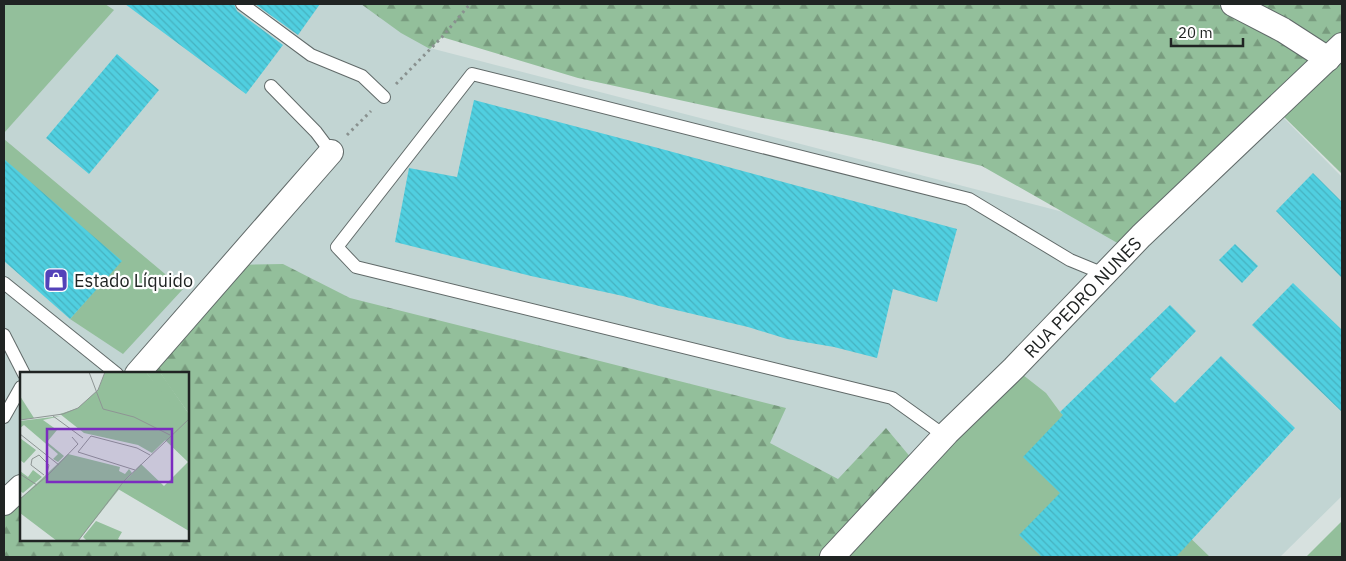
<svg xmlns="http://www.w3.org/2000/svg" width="1346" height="561" viewBox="0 0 1346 561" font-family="'IBM Plex Sans',sans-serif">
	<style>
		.built { fill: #c2d5d3; fill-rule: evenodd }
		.green { fill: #93bf9b }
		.forest { fill: url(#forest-firs) }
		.building { fill: url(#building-back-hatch) }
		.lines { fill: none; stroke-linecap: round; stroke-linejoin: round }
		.lane-casing { stroke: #616a69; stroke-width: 14 }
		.street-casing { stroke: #616a69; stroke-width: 26 }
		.path { stroke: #89918f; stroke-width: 3; stroke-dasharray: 2.5 4; stroke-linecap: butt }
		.lane { stroke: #fff; stroke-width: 12 }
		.street { stroke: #fff; stroke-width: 24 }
		.labels { text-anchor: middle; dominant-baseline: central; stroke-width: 4.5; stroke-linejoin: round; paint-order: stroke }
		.poi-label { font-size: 18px; fill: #202423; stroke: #fff; text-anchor: start }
		.street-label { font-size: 18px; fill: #202423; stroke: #fff }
		.inset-road { fill: none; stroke: #8e9594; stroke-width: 1 }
		.view { fill: #7b2cbf; fill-opacity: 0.15; stroke: #7b2cbf; stroke-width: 2.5 }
		.inset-edge { fill: none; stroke: #202423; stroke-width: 2.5 }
	</style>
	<defs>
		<pattern id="forest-firs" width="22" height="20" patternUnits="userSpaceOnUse" patternTransform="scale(1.25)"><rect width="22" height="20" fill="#93bf9b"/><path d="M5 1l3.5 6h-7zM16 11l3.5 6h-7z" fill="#789b7e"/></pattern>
		<pattern id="building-back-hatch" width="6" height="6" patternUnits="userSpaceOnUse" patternTransform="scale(1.25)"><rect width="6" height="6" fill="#50cfe0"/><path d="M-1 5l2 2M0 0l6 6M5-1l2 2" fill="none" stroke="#46b2c0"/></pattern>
	</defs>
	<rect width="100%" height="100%" fill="#d7e1df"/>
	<path class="built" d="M4,4H376L430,48L1125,228L1264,98L1342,177V496L1280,557H4ZM21,374H188V540H21Z"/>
	<g class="green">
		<path d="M4,4H105L114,10L4,133Z"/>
		<path d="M1342,45V174L1275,108Z"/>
		<path d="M4,139L183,289L123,354L70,319L121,261L4,160Z"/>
		<path d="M1014,368L1046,393L1060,412L1210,557H832Z"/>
		<path d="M1342,521V557H1306Z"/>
	</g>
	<g class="forest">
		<path d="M361,4H1342V45L1128,249L982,166L871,140L753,116L578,78L442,37L430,49L401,33Z"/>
		<path d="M283,264L350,298L786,408L770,443L838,479L886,428L917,465L832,557H4V503L21,487V540H188V374L137,373L232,265Z"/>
	</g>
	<g class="building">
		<path d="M125,4H234L237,11L283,45L246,94Z"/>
		<path d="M255,4H320L298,35Z"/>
		<path d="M117,54L159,90L89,174L46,138Z"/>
		<path d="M474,100L658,148L957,229L937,302L893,289L877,358L834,347L787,339L748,327L659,306L623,296L531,276L395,242L409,168L457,177Z"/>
		<path d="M4,159L122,261L70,319L4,261Z"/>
		<path d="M1313,173L1342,202V278L1276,211Z"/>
		<path d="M1235,244L1258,266L1242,283L1219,260Z"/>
		<path d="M1293,283L1342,330V412L1252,325Z"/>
		<path d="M1170,305L1196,331L1150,379L1175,403L1221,356L1295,428L1176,557H1042L1019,535L1060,493L1023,457L1063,415L1060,412Z"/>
	</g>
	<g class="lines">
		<g class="lane-casing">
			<g id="lane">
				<path d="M242,4L311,55L362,76L384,97"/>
				<path d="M271,86L316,132L331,152"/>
				<path d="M4,283L117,374"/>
				<path d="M4,335L24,374"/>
				<path d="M4,417L21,387"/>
				<path d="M945,436L892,398L356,267L337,247L472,74L969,199L1070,260L1104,274"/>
			</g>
		</g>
		<g class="street-casing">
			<g id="street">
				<path d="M1233,4L1283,30L1328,59"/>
				<path d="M137,374L331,152"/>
				<path d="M4,503L21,487"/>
				<path id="s1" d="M832,557L947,433L1014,368L1141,236L1342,45"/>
			</g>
		</g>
		<g class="path">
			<path d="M396,84L442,37L470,4"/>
			<path d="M347,135L371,111"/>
		</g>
		<use href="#lane" class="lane"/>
		<use href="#street" class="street"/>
	</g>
	<defs>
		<g id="shop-square" transform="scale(1.25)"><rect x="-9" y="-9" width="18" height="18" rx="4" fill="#5342b9" stroke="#fff"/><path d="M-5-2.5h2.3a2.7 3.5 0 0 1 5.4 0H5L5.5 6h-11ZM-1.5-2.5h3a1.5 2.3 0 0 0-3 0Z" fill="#fff"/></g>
	</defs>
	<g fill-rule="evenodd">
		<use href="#shop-square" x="56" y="280"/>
	</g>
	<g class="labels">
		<g class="poi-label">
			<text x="74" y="280">Estado Líquido</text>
		</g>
		<g class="street-label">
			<text stroke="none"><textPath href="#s1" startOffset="361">RUA PEDRO NUNES</textPath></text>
		</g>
	</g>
	<g transform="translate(20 372)">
		<rect width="169" height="169" fill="#d7e1df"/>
		<path d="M126,0H140L169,42V159L98,117L121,92L144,114L168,90L145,68L139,18ZM41,44L23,48L37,58L27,70L44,84L38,90L33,87L38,82L4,53L0,56V49ZM0,66L16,78L4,91L0,88ZM13,98L22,105L3,121L0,119V99L8,105Z" fill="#93bf9b"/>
		<path d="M85,0H126L165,49L132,81L118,73L64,61L40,42L58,36L78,18ZM140,0H169V42L147,11ZM0,24L14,46L0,48ZM48,82L100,95L99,99L105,102L109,97L112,101L58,169H37L0,141V127ZM76,149L102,160L98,167L101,169H67L63,165Z" fill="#93bf9b"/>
		<path class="inset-road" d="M69,0L83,37L114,45L150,63M33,44L63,66M0,48L43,42L58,36L78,18L85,0M0,62L39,93M115,98L58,80L71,64L117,76L130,83M0,102L17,113M24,103L11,93L12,87L19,83L29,93L26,105M0,127L27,104L58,72L52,65M58,169L104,109L169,47"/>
		<path class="view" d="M27,57H152V110H27Z"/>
		<rect width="169" height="169" class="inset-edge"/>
	</g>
	<rect width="1346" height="561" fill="none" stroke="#202423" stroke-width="10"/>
	<path d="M1171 38v8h72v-8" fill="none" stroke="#202423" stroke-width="2.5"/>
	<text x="1178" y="38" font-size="15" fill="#202423" stroke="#ffffff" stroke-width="4" paint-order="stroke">20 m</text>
</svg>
